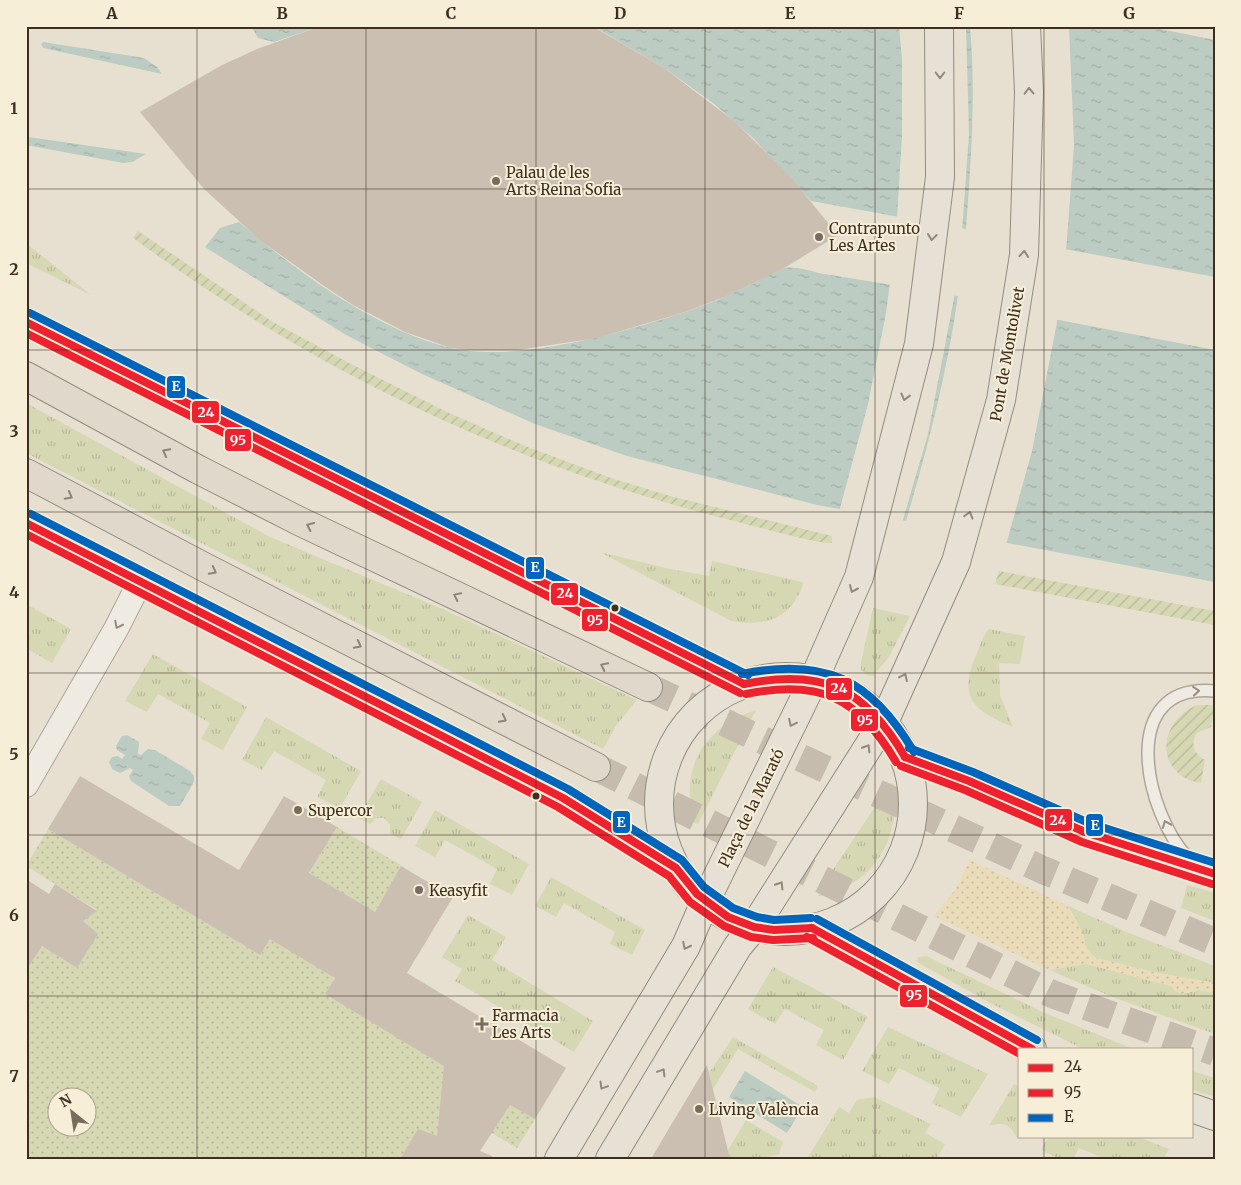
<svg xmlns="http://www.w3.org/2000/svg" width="1241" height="1185" viewBox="0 0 1241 1185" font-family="Merriweather,serif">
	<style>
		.grass { fill: url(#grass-tufts) }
		.sand { fill: url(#sand-dots) }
		.park { fill: url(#park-dots); fill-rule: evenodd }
		.garden { fill: url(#garden-furrows) }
		.water { fill: url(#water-ripples) }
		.pier { fill: #e7e0d1 }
		.building { fill: #cbbfb2 }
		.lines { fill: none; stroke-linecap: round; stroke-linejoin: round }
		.trunk-tunnel { stroke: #c5bcae; stroke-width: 28; stroke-dasharray: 28 14; stroke-linecap: butt }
		.service-casing { stroke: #ada599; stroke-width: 14 }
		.minor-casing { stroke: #ada599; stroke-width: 26 }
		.primary-casing { stroke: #928b80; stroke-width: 30 }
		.trunk-casing { stroke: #928b80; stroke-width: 30 }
		.service { stroke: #efebe3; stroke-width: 11 }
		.minor { stroke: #efebe3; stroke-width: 24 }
		.primary { stroke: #e6e1d4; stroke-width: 28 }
		.trunk { stroke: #e0d9cb; stroke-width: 28 }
		.bus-1-casing { stroke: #f7eed8; stroke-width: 11 }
		.bus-2-casing { stroke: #f7eed8; stroke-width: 11 }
		.bus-3-casing { stroke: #f7eed8; stroke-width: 11 }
		.bus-1 { stroke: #ed222e; stroke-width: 8 }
		.bus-2 { stroke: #ed222e; stroke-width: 8 }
		.bus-3 { stroke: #0065bd; stroke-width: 8 }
		.oneway { stroke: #92887a }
		.oneway2 { stroke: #8e8476 }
		.oneway3 { stroke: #968c82 }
		.grid { fill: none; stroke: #3d2e20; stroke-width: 1; stroke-opacity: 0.55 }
		.poi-dot { fill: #786c5e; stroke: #f7eed8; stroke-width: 2 }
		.bus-dot { fill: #3d2e20; stroke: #f7eed8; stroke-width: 2 }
		.labels { text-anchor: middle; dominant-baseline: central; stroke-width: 4; stroke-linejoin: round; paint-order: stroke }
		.poi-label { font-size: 15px; fill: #3d2e20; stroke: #f7eed8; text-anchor: start }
		.street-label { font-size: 15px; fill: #3d2e20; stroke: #f7eed8 }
		.line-badge { stroke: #f7eed8; stroke-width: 2 }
		.badge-label { font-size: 14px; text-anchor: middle; font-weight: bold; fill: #fff }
		.neatline { fill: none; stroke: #3d2e20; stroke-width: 2 }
		.grid-label { font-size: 16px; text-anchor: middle; font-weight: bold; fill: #3d2e20 }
	</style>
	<defs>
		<pattern id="grass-tufts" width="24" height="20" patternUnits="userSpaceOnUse" patternTransform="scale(1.25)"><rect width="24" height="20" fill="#d6d7b3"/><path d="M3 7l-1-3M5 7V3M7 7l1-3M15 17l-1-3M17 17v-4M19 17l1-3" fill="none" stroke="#b9b99a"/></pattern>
		<pattern id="sand-dots" width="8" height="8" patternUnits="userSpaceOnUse" patternTransform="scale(1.25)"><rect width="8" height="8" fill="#eadcb9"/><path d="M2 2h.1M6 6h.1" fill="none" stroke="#cabd9f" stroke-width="1.8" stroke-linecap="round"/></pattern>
		<pattern id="park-dots" width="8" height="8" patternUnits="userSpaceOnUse" patternTransform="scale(1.25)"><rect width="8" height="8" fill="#d6d7b3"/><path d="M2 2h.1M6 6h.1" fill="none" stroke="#b9b99a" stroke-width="1.8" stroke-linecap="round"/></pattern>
		<pattern id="garden-furrows" width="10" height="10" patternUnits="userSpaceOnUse" patternTransform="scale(1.25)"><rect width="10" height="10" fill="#d6d7b3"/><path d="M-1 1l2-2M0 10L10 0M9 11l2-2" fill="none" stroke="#b9b99a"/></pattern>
		<pattern id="water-ripples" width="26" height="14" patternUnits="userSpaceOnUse" patternTransform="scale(1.25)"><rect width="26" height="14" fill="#bcccc2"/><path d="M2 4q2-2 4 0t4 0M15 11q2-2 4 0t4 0" fill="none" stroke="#a2b0a6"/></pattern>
	</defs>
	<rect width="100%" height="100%" fill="#e7e0d1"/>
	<g class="grass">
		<path d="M26,243L91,295L26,263Z"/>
		<path d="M26,403L270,537L445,610L637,700L617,724L603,749L26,453Z"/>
		<path d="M600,552L670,569L709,576L712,561L802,582L803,584C792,619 764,627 731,621Z"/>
		<path d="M26,604L71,629L52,663L26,648V639L30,632L26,630Z"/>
		<path d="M873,608L910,616L889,657L873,676H868L861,670V662Z"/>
		<path d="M989,629L1025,636L1020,664L999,663L1000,695L1013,727C973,710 957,698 977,653C980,646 983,634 989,629Z"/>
		<path d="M153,654L247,707L223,750L201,739L210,723L158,694L147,712L125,701Z"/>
		<path d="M756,710L698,824L694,823C679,769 703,727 756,710Z"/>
		<path d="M266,717L361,771L340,808L317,797L326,780L274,751L262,770L242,760Z"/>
		<path d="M381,779L422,802L401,839L390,834V825L384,818H376L370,824L358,818Z"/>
		<path d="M891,783L894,784C900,826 884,869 844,888C836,891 828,896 819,896L818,892Z"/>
		<path d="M435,810L529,864L512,895L490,884L497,869L445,840L435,857L415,846Z"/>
		<path d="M551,877L645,930L632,955L610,944L615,932L564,903L556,917L535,906Z"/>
		<path d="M1187,885L1215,893V921L1181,908Z"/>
		<path d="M1066,905L1129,933L1215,966V983C1193,978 1103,966 1092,955C1080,943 1081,920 1066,905Z"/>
		<path d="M468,915L506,937L492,960L593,1021L574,1052L455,981L462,969L442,957Z"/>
		<path d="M926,956L1043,1012L1133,1049H1083L992,1004L917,962L918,957Z"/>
		<path d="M1086,964L1171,986L1187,993L1199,990L1215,993V1034L1115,998L1049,970Z"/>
		<path d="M773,967L868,1017L843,1060L816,1045L824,1030L785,1009L775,1024L748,1009Z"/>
		<path d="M888,1027L988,1074L961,1117L932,1103L939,1088L899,1068L889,1084L862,1071Z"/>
		<path d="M733,1037L818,1086L815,1092L738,1049L713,1089L709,1073Z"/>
		<path d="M1192,1071L1215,1078V1097L1192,1090Z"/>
		<path d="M1014,1084L1020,1087V1133L1017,1138C1010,1124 1003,1121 989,1126Z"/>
		<path d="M874,1097L931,1124L925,1133L945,1144L937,1159H812L808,1157L839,1107L849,1113L857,1100Z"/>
		<path d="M746,1120L783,1142L779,1154L760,1159H730L728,1150Z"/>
		<path d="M1049,1136H1136L1169,1149L1163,1159H1106L1079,1148L1073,1159H1060L1041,1150Z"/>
	</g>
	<path class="sand" d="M970,860L1066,905L1083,932L1086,947L1094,957L1162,974L1215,983V993C1210,992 1203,990 1198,990C1186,992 1179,998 1171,986L1087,964L1049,970L934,916L955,890Z"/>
	<path class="park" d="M337,827L402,866L325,994L535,1119L517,1148L441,1103L437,1136L400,1159H26V971L42,946L77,968L97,934L83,921L97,910L26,866L48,829L260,955ZM58,1098H88V1128H58Z"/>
	<g class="garden">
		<path d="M138,231L273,322L351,364L449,413L525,446L611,478L670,496L832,536V543C819,545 751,525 734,521C511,465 319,374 133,238Z"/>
		<path d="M999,571L1215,611V625L995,584Z"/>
		<path d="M1197,705H1215L1211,727L1197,733C1190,744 1194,754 1205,760L1201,783C1155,776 1156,722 1197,705Z"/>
	</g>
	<g class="water">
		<path d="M251,26H321L274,42L258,38Z"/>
		<path d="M593,26H970C976,95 971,161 966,229L811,201L754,139L713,103L664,68Z"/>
		<path d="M1014,26H1146L1215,40V277L1011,239L1018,152Z"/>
		<path d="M43,42L144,58L157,67L162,74L43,48L41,44Z"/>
		<path d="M26,137H28L146,154L132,162L123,163L26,145Z"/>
		<path d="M239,222C296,271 376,330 451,348C514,363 621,333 682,313C707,305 731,294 754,283C763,278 775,270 785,268C796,266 813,272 824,274C868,281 913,288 958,296C947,373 928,447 906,521L817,505L627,456L535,424L422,374L346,335L205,247L220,228Z"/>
		<path d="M996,308L1215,350V582L944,531L989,361Z"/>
		<path d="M127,735L139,742L138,754L141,755L148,749L155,750L190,771L194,776V782L180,806H169L131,781L129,776L133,770L130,768L120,773L112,769L109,762L112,757L118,756L122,759L125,755L117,750L116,746L122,736Z"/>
		<path d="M745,1071L803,1107L787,1133L729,1097Z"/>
	</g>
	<g class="pier">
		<path d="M899,26H966L969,135L962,231L897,219L902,136V59Z"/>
		<path d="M1012,26H1069L1074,145L1066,252L1009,240L1016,152L1015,69Z"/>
		<path d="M890,282L955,293L928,434L902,523L839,512L868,404L886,313Z"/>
		<path d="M995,305L1058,317L1032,451L1006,545L942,532L965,451L987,360Z"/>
	</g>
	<g class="building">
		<path d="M321,26H592L664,68L734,121L788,174L838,235L786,267L729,295L685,312L597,338L518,350H467L451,348L405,332L353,305L324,286L261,241L204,189L140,112L222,65L257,49Z"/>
		<path d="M80,776L239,870L284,796L337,827L309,873L375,912L401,866L453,897L407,973L566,1068L535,1119L510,1105L480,1151L492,1156V1159H400L418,1129L437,1136L444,1066L325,994L335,978L270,939L260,955L48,829Z"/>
		<path d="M26,879L49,894L55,884L97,911L83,921L98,934L77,968L42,946L26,971Z"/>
		<path d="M707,1065L730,1159H651L668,1130Z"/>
	</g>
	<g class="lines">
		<g class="trunk-tunnel">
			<path d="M648,687L1043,870L1215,942"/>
			<path d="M596,767L1052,994L1215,1052"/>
		</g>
		<g class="service-casing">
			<path id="service" d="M1189,859C1145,814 1115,682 1215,691"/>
		</g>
		<g class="minor-casing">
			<path id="minor" d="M26,785L116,629L140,582"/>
		</g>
		<g class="primary-casing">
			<g id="primary">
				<path d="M26,322C266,442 504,565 744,684"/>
				<path d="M26,523L563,798L676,868"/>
				<circle cx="786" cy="804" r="127"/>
				<path d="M905,757L969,781L1085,832L1215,874"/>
				<path d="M812,928L1032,1049"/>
				<path d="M1192,1108L1215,1116"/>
				<path d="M559,1159L686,946L705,902L814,679L859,577L919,344L940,177L939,26"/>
				<path d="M610,1159L738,946L754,927L884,722L956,562L1001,400L1024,255L1029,92L1026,26"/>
			</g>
		</g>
		<g class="trunk-casing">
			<g id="trunk">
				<path d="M26,376L199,470L299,521L648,687"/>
				<path d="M26,473L206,568L596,767"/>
			</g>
		</g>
		<use href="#service" class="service"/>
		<use href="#minor" class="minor"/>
		<use href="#primary" class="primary"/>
		<use href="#trunk" class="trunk"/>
		<g class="bus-1-casing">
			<g id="bus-1">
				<path d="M26,322L744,684"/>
				<path d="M26,523L563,798L676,868L697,894L728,917L754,927L774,930L812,928"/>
				<path d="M744,684C823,668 865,688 905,757"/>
				<path d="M905,757L969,781L1085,832L1215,874"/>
				<path d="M812,928L1032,1049"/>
			</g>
		</g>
		<g class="bus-2-casing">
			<g id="bus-2">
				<path d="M26,333L740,693"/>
				<path d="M26,534L558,807L669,876L690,902L724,926L751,937L773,940L813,938"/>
				<path d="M746,694C820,679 858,697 896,762"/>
				<path d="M901,766L965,790L1082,842L1212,884"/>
				<path d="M807,937L1020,1054"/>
			</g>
		</g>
		<g class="bus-3-casing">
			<g id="bus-3">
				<path d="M30,313L748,675"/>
				<path d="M31,514L568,789L682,860L704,887L733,908L757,917L774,920L811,918"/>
				<path d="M742,674C825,657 871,679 914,752"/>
				<path d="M909,748L973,772L1089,823L1215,863"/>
				<path d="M817,919L1037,1040"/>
			</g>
		</g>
		<use href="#bus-1" class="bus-1"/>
		<use href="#bus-2" class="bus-2"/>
		<use href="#bus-3" class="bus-3"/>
	</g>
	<defs><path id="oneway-chevron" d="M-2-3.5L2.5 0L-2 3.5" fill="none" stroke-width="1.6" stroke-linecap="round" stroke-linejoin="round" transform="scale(1.25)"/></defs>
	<g class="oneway">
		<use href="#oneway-chevron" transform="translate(940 75) rotate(90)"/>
		<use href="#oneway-chevron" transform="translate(1029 91) rotate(-91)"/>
		<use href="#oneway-chevron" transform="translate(932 237) rotate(97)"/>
		<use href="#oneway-chevron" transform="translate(1024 254) rotate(-85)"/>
		<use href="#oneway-chevron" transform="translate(905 397) rotate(104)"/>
		<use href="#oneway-chevron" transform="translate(969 515) rotate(-74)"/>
		<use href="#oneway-chevron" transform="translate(853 589) rotate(114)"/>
		<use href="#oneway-chevron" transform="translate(904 677) rotate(-65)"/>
		<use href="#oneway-chevron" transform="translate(792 723) rotate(116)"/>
		<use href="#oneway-chevron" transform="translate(867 748) rotate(-58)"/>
		<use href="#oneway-chevron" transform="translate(780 885) rotate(-58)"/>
		<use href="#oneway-chevron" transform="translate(686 946) rotate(117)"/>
		<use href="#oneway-chevron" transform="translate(662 1072) rotate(-59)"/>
		<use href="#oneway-chevron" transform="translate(603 1086) rotate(121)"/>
	</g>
	<g class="oneway2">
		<use href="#oneway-chevron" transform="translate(166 452) rotate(-152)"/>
		<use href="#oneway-chevron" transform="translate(69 496) rotate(28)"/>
		<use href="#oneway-chevron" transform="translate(310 526) rotate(-155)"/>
		<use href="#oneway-chevron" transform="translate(213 571) rotate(27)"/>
		<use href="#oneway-chevron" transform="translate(457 596) rotate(-154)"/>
		<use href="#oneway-chevron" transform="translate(358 645) rotate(27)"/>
		<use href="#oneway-chevron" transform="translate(604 666) rotate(-154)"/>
		<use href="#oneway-chevron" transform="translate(503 719) rotate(27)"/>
	</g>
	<g class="oneway3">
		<use href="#oneway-chevron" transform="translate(118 625) rotate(117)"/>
		<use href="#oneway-chevron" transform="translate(1196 691) rotate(-5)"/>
		<use href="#oneway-chevron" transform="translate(1166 824) rotate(-112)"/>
	</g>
	<path class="grid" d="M197,26V1159M366,26V1159M536,26V1159M705,26V1159M875,26V1159M1044,26V1049M26,189H1215M26,350H1215M26,512H1215M26,673H1215M26,835H1215M26,996H1215M1044,1136V1159"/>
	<g class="poi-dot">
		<circle cx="496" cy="181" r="5"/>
		<circle cx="819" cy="237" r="5"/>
		<circle cx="298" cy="810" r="5"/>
		<circle cx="419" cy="890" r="5"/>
		<path d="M479.5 1016.5h5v5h5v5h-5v5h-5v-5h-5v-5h5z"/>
		<circle cx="699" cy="1109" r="5"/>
	</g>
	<g class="bus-dot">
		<circle cx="615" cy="608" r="4.5"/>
		<circle cx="536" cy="796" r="4.5"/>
	</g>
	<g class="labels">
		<g class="poi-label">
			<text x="506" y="172">Palau de les<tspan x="506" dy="17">Arts Reina Sofia</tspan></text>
			<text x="829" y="228">Contrapunto<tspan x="829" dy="17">Les Artes</tspan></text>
			<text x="308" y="810">Supercor</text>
			<text x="429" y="890">Keasyfit</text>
			<text x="492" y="1015">Farmacia<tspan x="492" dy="17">Les Arts</tspan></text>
			<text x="709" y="1109">Living València</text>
		</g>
		<g class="street-label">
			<text transform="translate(1007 354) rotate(-80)">Pont de Montolivet</text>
			<text transform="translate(751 808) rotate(-64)">Plaça de la Marató</text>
		</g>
	</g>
	<g class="line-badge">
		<rect x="166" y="375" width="20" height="24" rx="5" fill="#0065bd"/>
		<rect x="191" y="400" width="29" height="24" rx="5" fill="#ed222e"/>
		<rect x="224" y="428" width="28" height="24" rx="5" fill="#ed222e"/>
		<rect x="525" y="556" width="20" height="24" rx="5" fill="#0065bd"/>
		<rect x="550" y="582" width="29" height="24" rx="5" fill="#ed222e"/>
		<rect x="581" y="608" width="28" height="24" rx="5" fill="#ed222e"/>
		<rect x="825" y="677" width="28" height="24" rx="5" fill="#ed222e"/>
		<rect x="850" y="708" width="29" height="24" rx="5" fill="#ed222e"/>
		<rect x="1044" y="808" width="29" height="24" rx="5" fill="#ed222e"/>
		<rect x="612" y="810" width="19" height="24" rx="5" fill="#0065bd"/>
		<rect x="1085" y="813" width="19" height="24" rx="5" fill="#0065bd"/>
		<rect x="899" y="984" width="29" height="24" rx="5" fill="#ed222e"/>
	</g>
	<g class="badge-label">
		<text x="176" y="391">E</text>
		<text x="206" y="417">24</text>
		<text x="238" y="445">95</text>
		<text x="535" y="572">E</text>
		<text x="565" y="598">24</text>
		<text x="595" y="625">95</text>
		<text x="839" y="693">24</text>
		<text x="865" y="725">95</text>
		<text x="1058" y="825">24</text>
		<text x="621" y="827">E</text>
		<text x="1095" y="830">E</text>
		<text x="914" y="1000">95</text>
	</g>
	<rect width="1241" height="1185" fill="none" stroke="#f7eed8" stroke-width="55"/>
	<rect x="1018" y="1048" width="175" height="90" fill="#f7eed8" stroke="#ada18e"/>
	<rect x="1028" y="1064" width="25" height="8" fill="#ed222e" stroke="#ada18e"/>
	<text x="1064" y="1072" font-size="15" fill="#3d2e20">24</text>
	<rect x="1028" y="1089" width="25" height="8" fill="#ed222e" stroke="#ada18e"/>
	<text x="1064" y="1098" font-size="15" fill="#3d2e20">95</text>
	<rect x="1028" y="1114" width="25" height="8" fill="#0065bd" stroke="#ada18e"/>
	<text x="1064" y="1122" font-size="15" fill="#3d2e20">E</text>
	<g transform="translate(72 1112) rotate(330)"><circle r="24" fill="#f7eed8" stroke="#ada18e"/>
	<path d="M0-4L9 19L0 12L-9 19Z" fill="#786c5e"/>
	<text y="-8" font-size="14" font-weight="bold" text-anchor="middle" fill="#3d2e20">N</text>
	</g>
	<rect x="28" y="28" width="1186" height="1130" class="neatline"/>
	<g class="grid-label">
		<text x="112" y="19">A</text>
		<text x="282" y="19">B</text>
		<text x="451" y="19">C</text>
		<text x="620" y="19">D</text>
		<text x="790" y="19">E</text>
		<text x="959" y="19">F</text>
		<text x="1129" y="19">G</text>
		<text x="14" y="114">1</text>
		<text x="14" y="275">2</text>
		<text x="14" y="437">3</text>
		<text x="14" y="598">4</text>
		<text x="14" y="760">5</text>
		<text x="14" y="921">6</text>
		<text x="14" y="1082">7</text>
	</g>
</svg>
